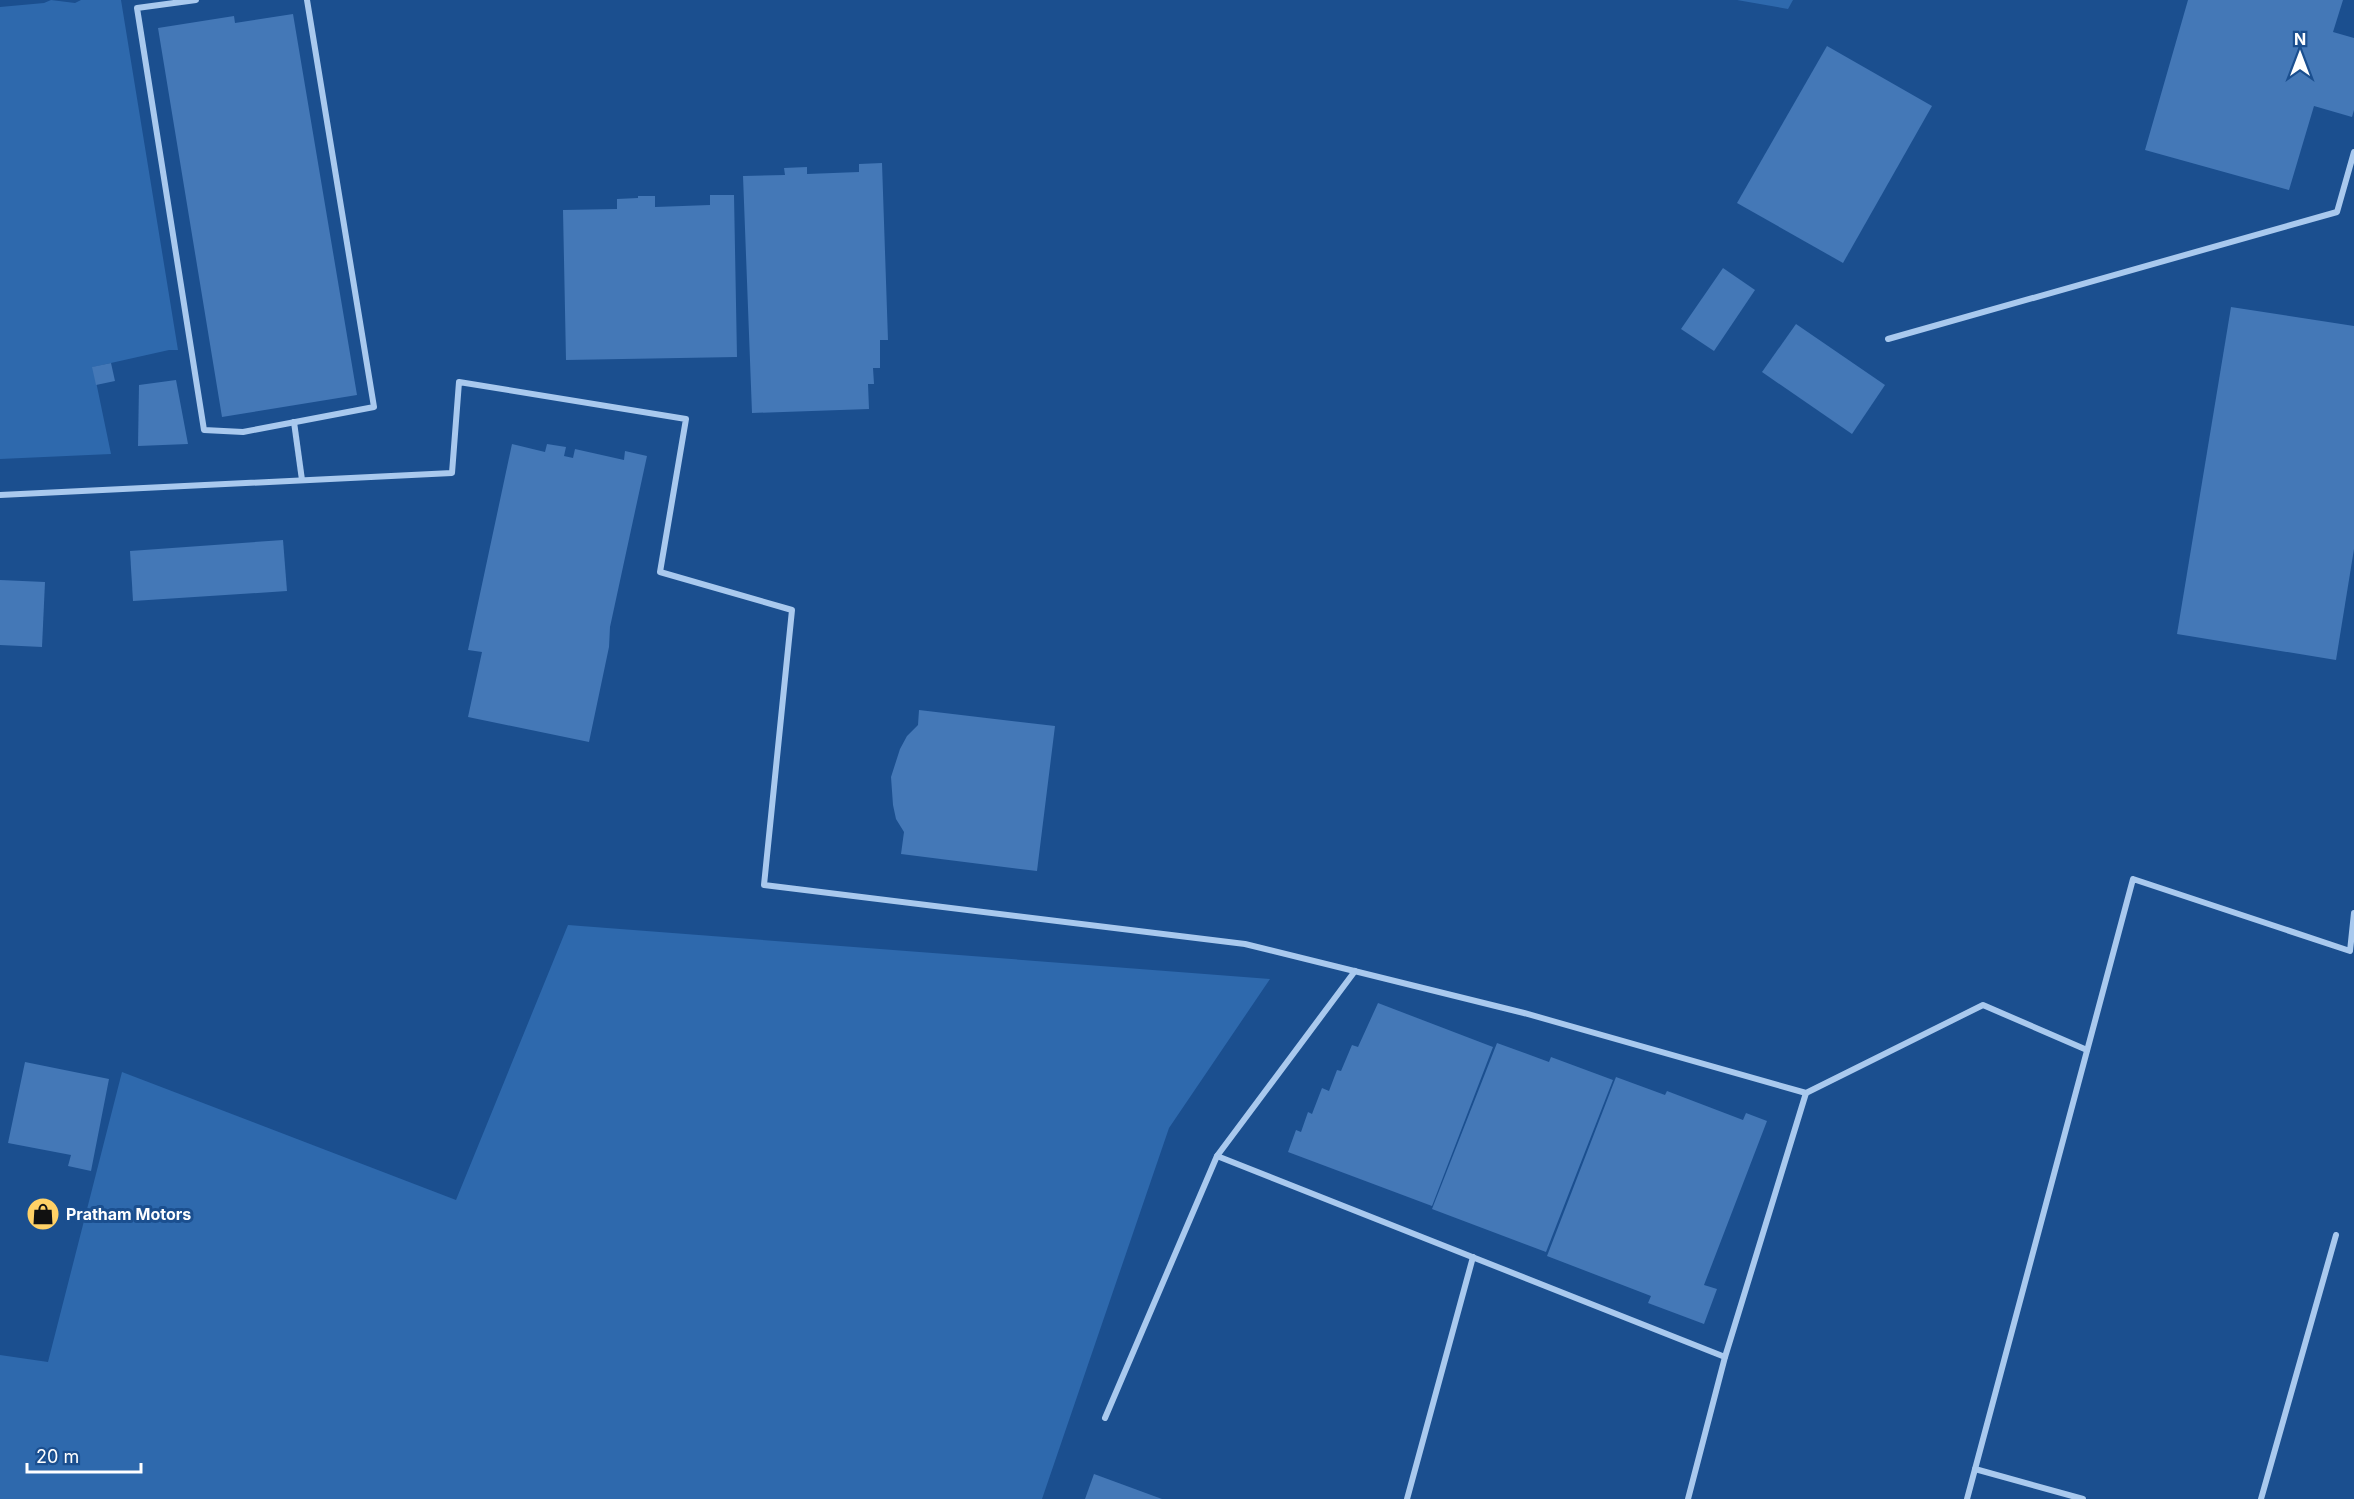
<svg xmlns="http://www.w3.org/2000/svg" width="2354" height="1499" viewBox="0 0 2354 1499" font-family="Inter,sans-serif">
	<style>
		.green { fill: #2e69ad }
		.building { fill: #4478b7 }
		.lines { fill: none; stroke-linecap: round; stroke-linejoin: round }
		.street { stroke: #a9c9ee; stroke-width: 6 }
		.labels { text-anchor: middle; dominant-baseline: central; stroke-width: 6; stroke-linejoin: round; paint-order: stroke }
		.poi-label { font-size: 16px; font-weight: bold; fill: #fff; stroke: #1b4f8f; text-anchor: start }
	</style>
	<rect width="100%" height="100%" fill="#1b4f8f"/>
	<g class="green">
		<path d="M51,0L75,3L81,0H121L178,350H169L93,367L111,454L0,459V7L44,3Z"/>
		<path d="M1737,0H1793L1788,9Z"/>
		<path d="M568,925L1270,979L1169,1128L1042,1499H0V1355L48,1362L122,1072L456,1200Z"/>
	</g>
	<g class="building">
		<path d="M2188,0H2343L2333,32L2354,38V110L2352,117L2314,106L2289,190L2145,150Z"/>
		<path d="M293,14L357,395L222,417L158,28L234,16L235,23Z"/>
		<path d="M1827,46L1932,106L1843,263L1737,203Z"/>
		<path d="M882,163L888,340H880V368H873L874,384H868L869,409L752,413L743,176L785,175L784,168L807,167V174L859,172V164Z"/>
		<path d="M710,195H734L737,357L566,360L563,210L617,209V199L638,198V196H655V207L710,205Z"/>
		<path d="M1723,268L1755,290L1714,351L1681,329Z"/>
		<path d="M2231,307L2354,326V549L2336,660L2177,634Z"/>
		<path d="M1796,324L1885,385L1852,434L1762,372Z"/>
		<path d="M111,363L115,381L96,385L92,367Z"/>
		<path d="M176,380L188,444L138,446L139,385Z"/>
		<path d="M512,444L545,452L547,444L566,447L564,456L573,458L575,449L624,460L625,451L647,456L610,627L609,647L589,742L468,717L482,652L468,650Z"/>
		<path d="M283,540L287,591L133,601L130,551Z"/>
		<path d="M0,580L45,582L42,647L0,645Z"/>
		<path d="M919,710L1055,726L1037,871L901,854L904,832L896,819L893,805L891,777L900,749L907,736L918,725Z"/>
		<path d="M1378,1003L1493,1047L1432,1206L1288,1152L1296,1130L1301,1132L1308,1112L1312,1114L1322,1088L1329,1091L1337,1070L1341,1071L1352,1045L1358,1047Z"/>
		<path d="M1497,1043L1549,1062L1551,1057L1613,1080L1546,1252L1432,1209Z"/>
		<path d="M25,1062L109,1079L91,1171L68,1166L71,1155L8,1143Z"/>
		<path d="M1616,1077L1665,1095L1667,1091L1743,1120L1746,1113L1767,1121L1704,1285L1717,1289L1704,1324L1648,1303L1651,1296L1547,1256Z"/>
		<path d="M1094,1474L1162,1499H1085Z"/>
	</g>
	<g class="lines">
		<g class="street">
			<path d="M196,0L137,8L204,430L243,432L374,407L307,0"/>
			<path d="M1888,339L2337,212L2354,152"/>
			<path d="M294,422L302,480"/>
			<path d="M0,495L452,473L459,382L686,419L660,572L792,610L764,885L1245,944L1524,1013L1806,1093L1983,1005L2087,1050"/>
			<path d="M1217,1156L1725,1357"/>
			<path d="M1105,1418L1217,1156L1355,971"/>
			<path d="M1975,1469L2083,1499"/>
			<path d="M1407,1499L1473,1257"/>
			<path d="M1688,1499L1725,1357L1806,1093"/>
			<path d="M1967,1499L2133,879L2350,951L2354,913"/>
			<path d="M2261,1499L2336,1235"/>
		</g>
	</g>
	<defs>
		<g id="shop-disc" transform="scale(1.725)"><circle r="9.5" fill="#ffd166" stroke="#1b4f8f"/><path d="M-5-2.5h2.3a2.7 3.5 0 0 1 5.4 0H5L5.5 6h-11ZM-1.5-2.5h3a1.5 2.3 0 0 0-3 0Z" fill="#111"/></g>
	</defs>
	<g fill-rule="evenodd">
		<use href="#shop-disc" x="43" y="1214"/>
	</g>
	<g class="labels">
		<g class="poi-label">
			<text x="66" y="1214">Pratham Motors</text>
		</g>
	</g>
	<g transform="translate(2300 54)" stroke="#1b4f8f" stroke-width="4.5" paint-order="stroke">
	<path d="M0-4.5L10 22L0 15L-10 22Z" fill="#ffffff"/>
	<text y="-9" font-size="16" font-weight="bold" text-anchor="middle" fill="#ffffff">N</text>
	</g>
	<path d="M27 1463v9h114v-9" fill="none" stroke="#ffffff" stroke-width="3"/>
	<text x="36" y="1463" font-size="18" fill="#ffffff" stroke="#1b4f8f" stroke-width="4.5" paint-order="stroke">20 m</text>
</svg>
